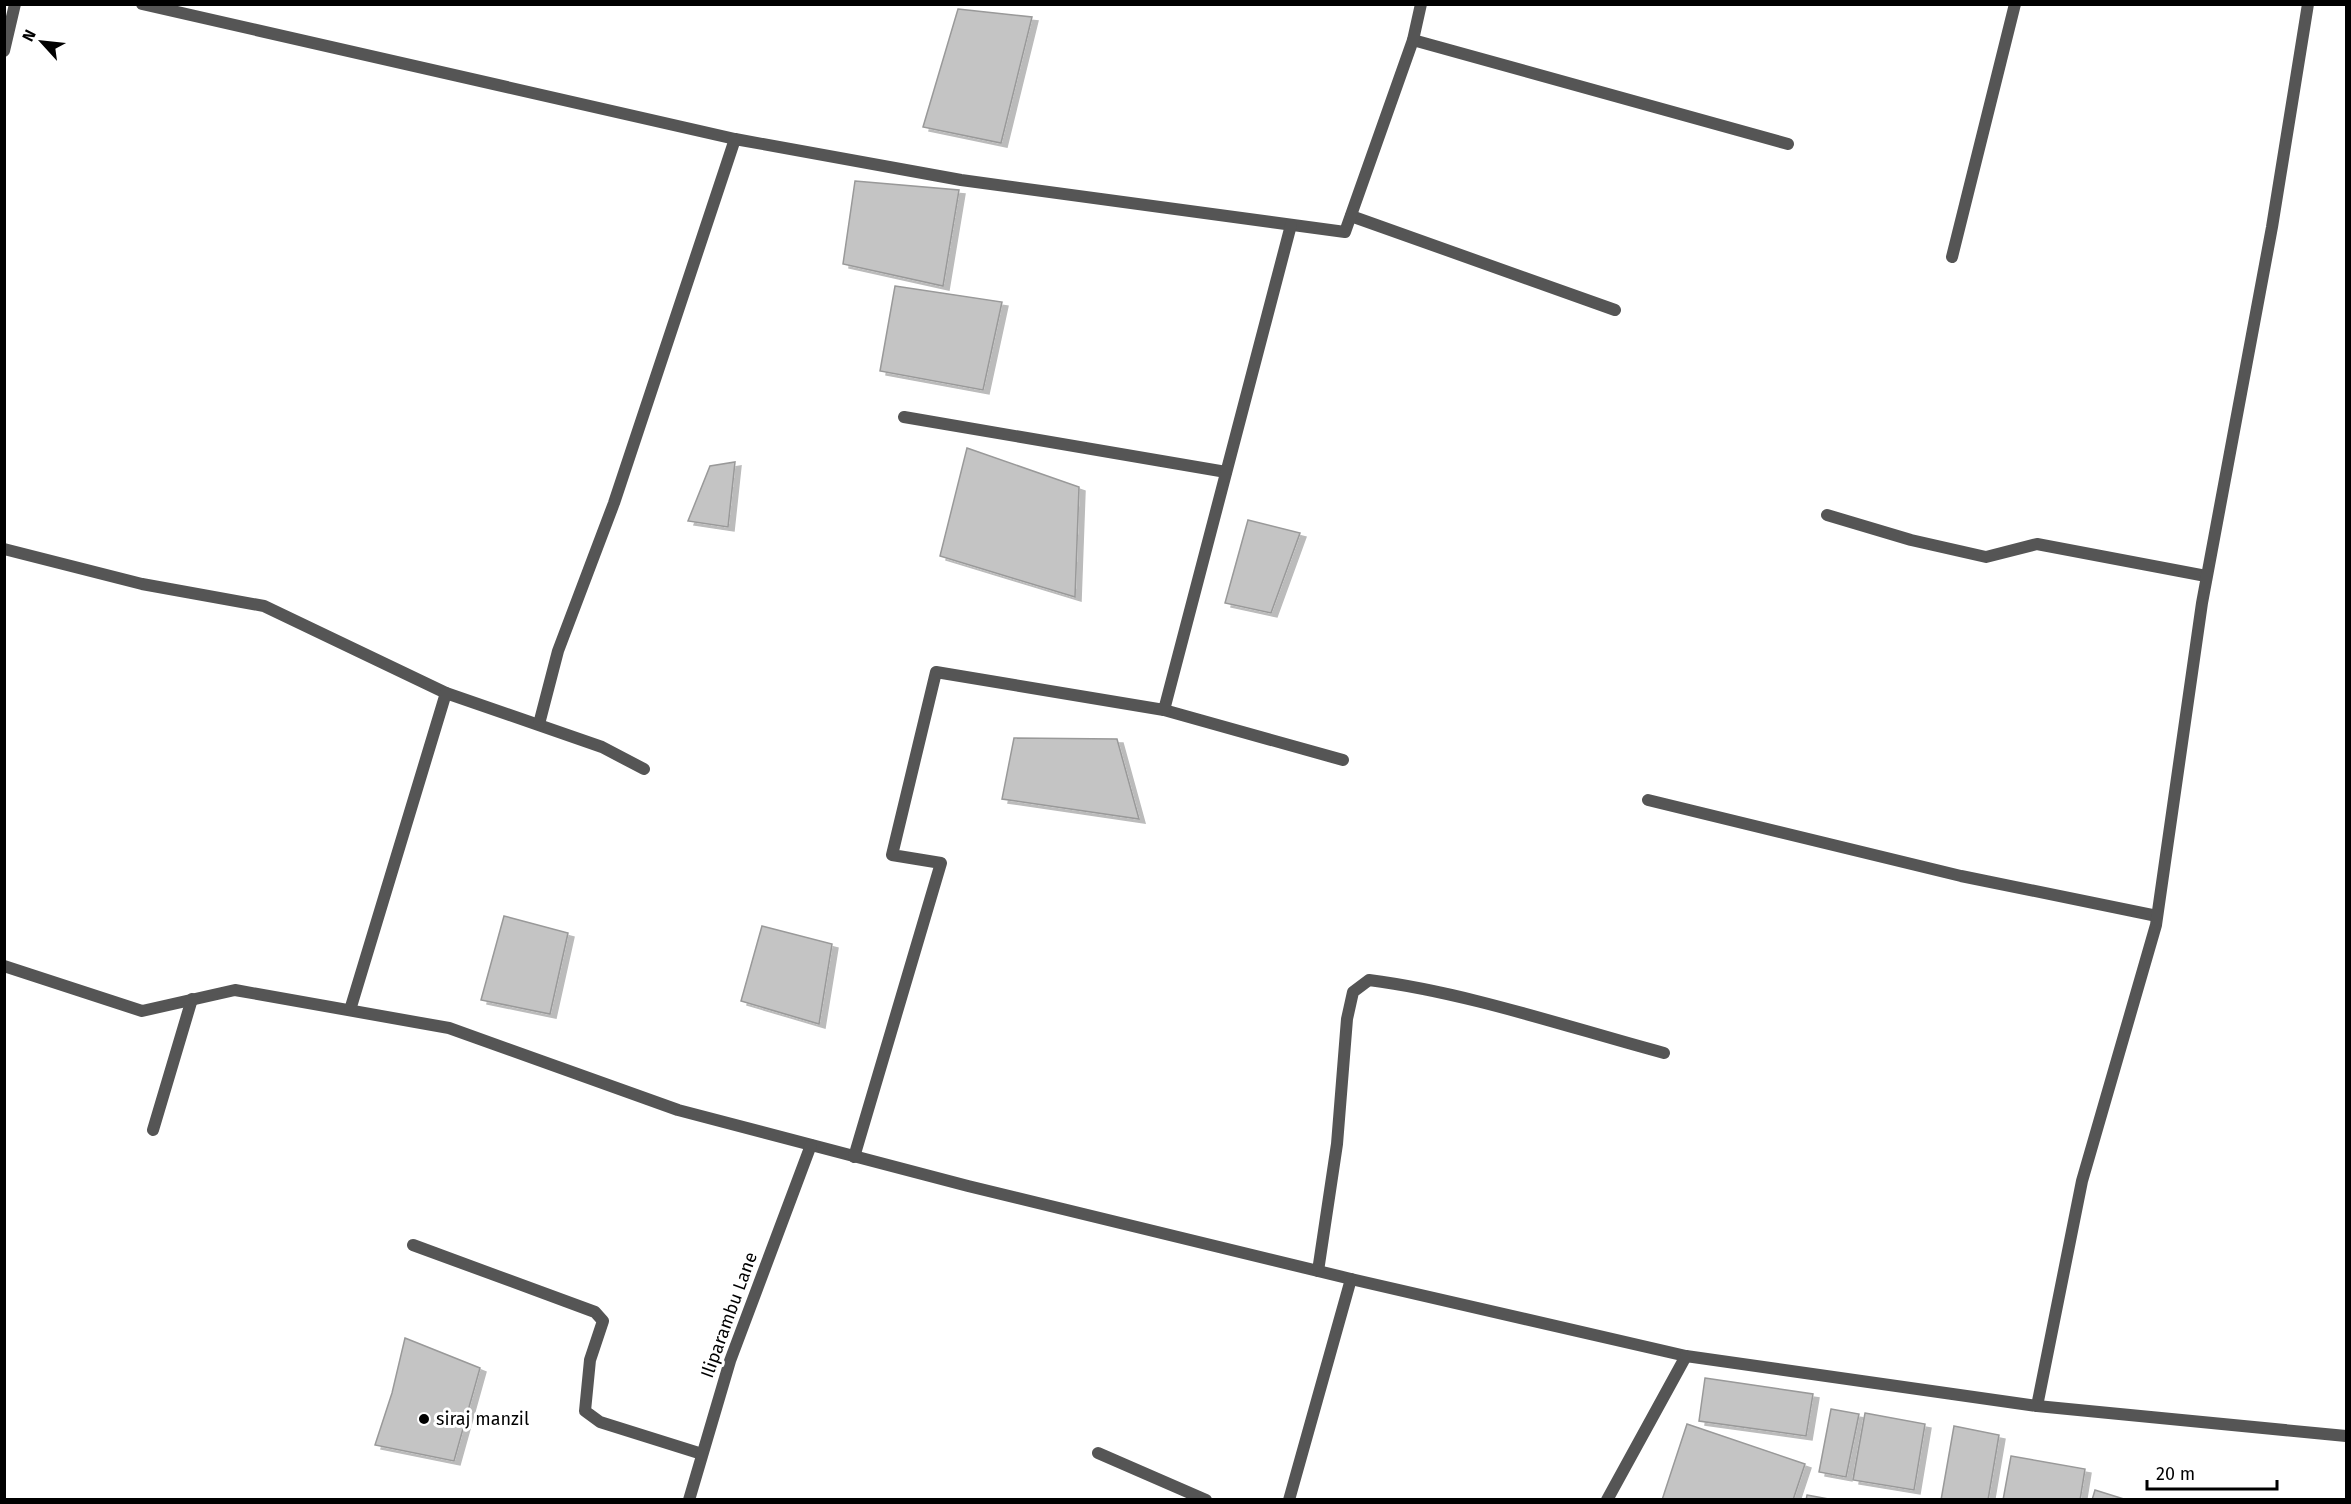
<svg xmlns="http://www.w3.org/2000/svg" width="2351" height="1504" viewBox="0 0 2351 1504" font-family="'Fira Sans',sans-serif">
	<style>
		.building { fill: #c4c4c4; stroke: #999; stroke-width: 1.5; filter: url(#shadow) }
		.lines { fill: none; stroke-linecap: round; stroke-linejoin: round }
		.street { stroke: #555; stroke-width: 12 }
		.poi-dot { fill: #000; stroke: #fff; stroke-width: 2 }
		.labels { text-anchor: middle; dominant-baseline: central; stroke-width: 6; stroke-linejoin: round; paint-order: stroke }
		.street-label { font-size: 18px; fill: #000; stroke: #fff }
		.poi-label { font-size: 18px; fill: #000; stroke: #fff; text-anchor: start }
	</style>
	<defs>
		<filter id="shadow"><feDropShadow dx="6" dy="4" stdDeviation="0" flood-color="#0004"/></filter>
	</defs>
	<rect width="100%" height="100%" fill="#fff"/>
	<g class="building">
		<path d="M958,9L1032,17L1001,143L923,127Z"/>
		<path d="M855,181L959,190L943,286L843,264Z"/>
		<path d="M895,286L1002,302L983,390L880,371Z"/>
		<path d="M967,448L1079,487L1075,597L940,556Z"/>
		<path d="M735,462L728,527L688,521L710,466Z"/>
		<path d="M1248,520L1300,533L1271,613L1225,603Z"/>
		<path d="M1014,738L1117,739L1139,819L1002,799Z"/>
		<path d="M504,916L568,933L550,1014L481,1000Z"/>
		<path d="M762,926L832,944L819,1024L741,1001Z"/>
		<path d="M405,1338L480,1368L454,1461L375,1445L392,1393Z"/>
		<path d="M1705,1378L1813,1394L1806,1436L1699,1421Z"/>
		<path d="M1831,1409L1859,1414L1846,1477L1819,1472Z"/>
		<path d="M1865,1413L1925,1424L1914,1490L1853,1480Z"/>
		<path d="M1687,1424L1805,1464L1793,1500H1662Z"/>
		<path d="M1954,1426L1999,1435L1988,1500H1941Z"/>
		<path d="M2011,1456L2085,1469L2080,1500H2003Z"/>
		<path d="M2095,1490L2127,1500H2092Z"/>
		<path d="M1807,1495L1834,1500H1806Z"/>
	</g>
	<g class="lines">
		<g class="street">
			<path d="M142,4L735,139"/>
			<path d="M1413,40L1788,144"/>
			<path d="M4,51L15,4"/>
			<path d="M1351,216L1615,310"/>
			<path d="M1952,257L2015,4"/>
			<path d="M904,417L1226,472"/>
			<path d="M1827,515L1911,540L1986,557L2037,544L2206,576"/>
			<path d="M4,549L142,584L264,606L446,693L602,747L644,769"/>
			<path d="M1164,710L1343,760"/>
			<path d="M539,724L558,651L614,503L735,139L961,180L1345,232L1413,40L1421,4"/>
			<path d="M1648,800L1961,876L2157,916"/>
			<path d="M4,966L142,1011L235,990L449,1028L678,1110L968,1186L1351,1279L1686,1356"/>
			<path d="M350,1010L446,693"/>
			<path d="M153,1130L192,999"/>
			<path d="M854,1157L941,863L892,855L936,672L1164,710L1291,225"/>
			<path d="M413,1245L595,1312L603,1321L590,1360L585,1411L600,1422L702,1454"/>
			<path d="M1318,1271L1337,1144L1347,1019L1353,992L1369,980C1469,993 1567,1027 1664,1053"/>
			<path d="M2037,1406L2082,1181L2156,925L2202,603L2272,227L2308,4"/>
			<path d="M1098,1453L1206,1500"/>
			<path d="M689,1500L730,1361L811,1145"/>
			<path d="M1289,1500L1351,1279"/>
			<path d="M1607,1500L1686,1356L2037,1406L2346,1436"/>
		</g>
	</g>
	<circle class="poi-dot" cx="424" cy="1419" r="6"/>
	<g class="labels">
		<g class="street-label">
			<text transform="translate(729 1315) rotate(-70)">Iliparambu Lane</text>
		</g>
		<g class="poi-label">
			<text x="436" y="1419">siraj manzil</text>
		</g>
	</g>
	<rect width="2351" height="1504" fill="none" stroke="#000000" stroke-width="12"/>
	<g transform="translate(42 42) rotate(297)" stroke="#ffffff" stroke-width="4.5" paint-order="stroke">
	<path d="M0-4.5L10 22L0 15L-10 22Z" fill="#000000"/>
	<text y="-9" font-size="16" font-weight="bold" text-anchor="middle" fill="#000000">N</text>
	</g>
	<path d="M2147 1480v9h130v-9" fill="none" stroke="#000000" stroke-width="3"/>
	<text x="2156" y="1480" font-size="18" fill="#000000" stroke="#ffffff" stroke-width="4.5" paint-order="stroke">20 m</text>
</svg>
